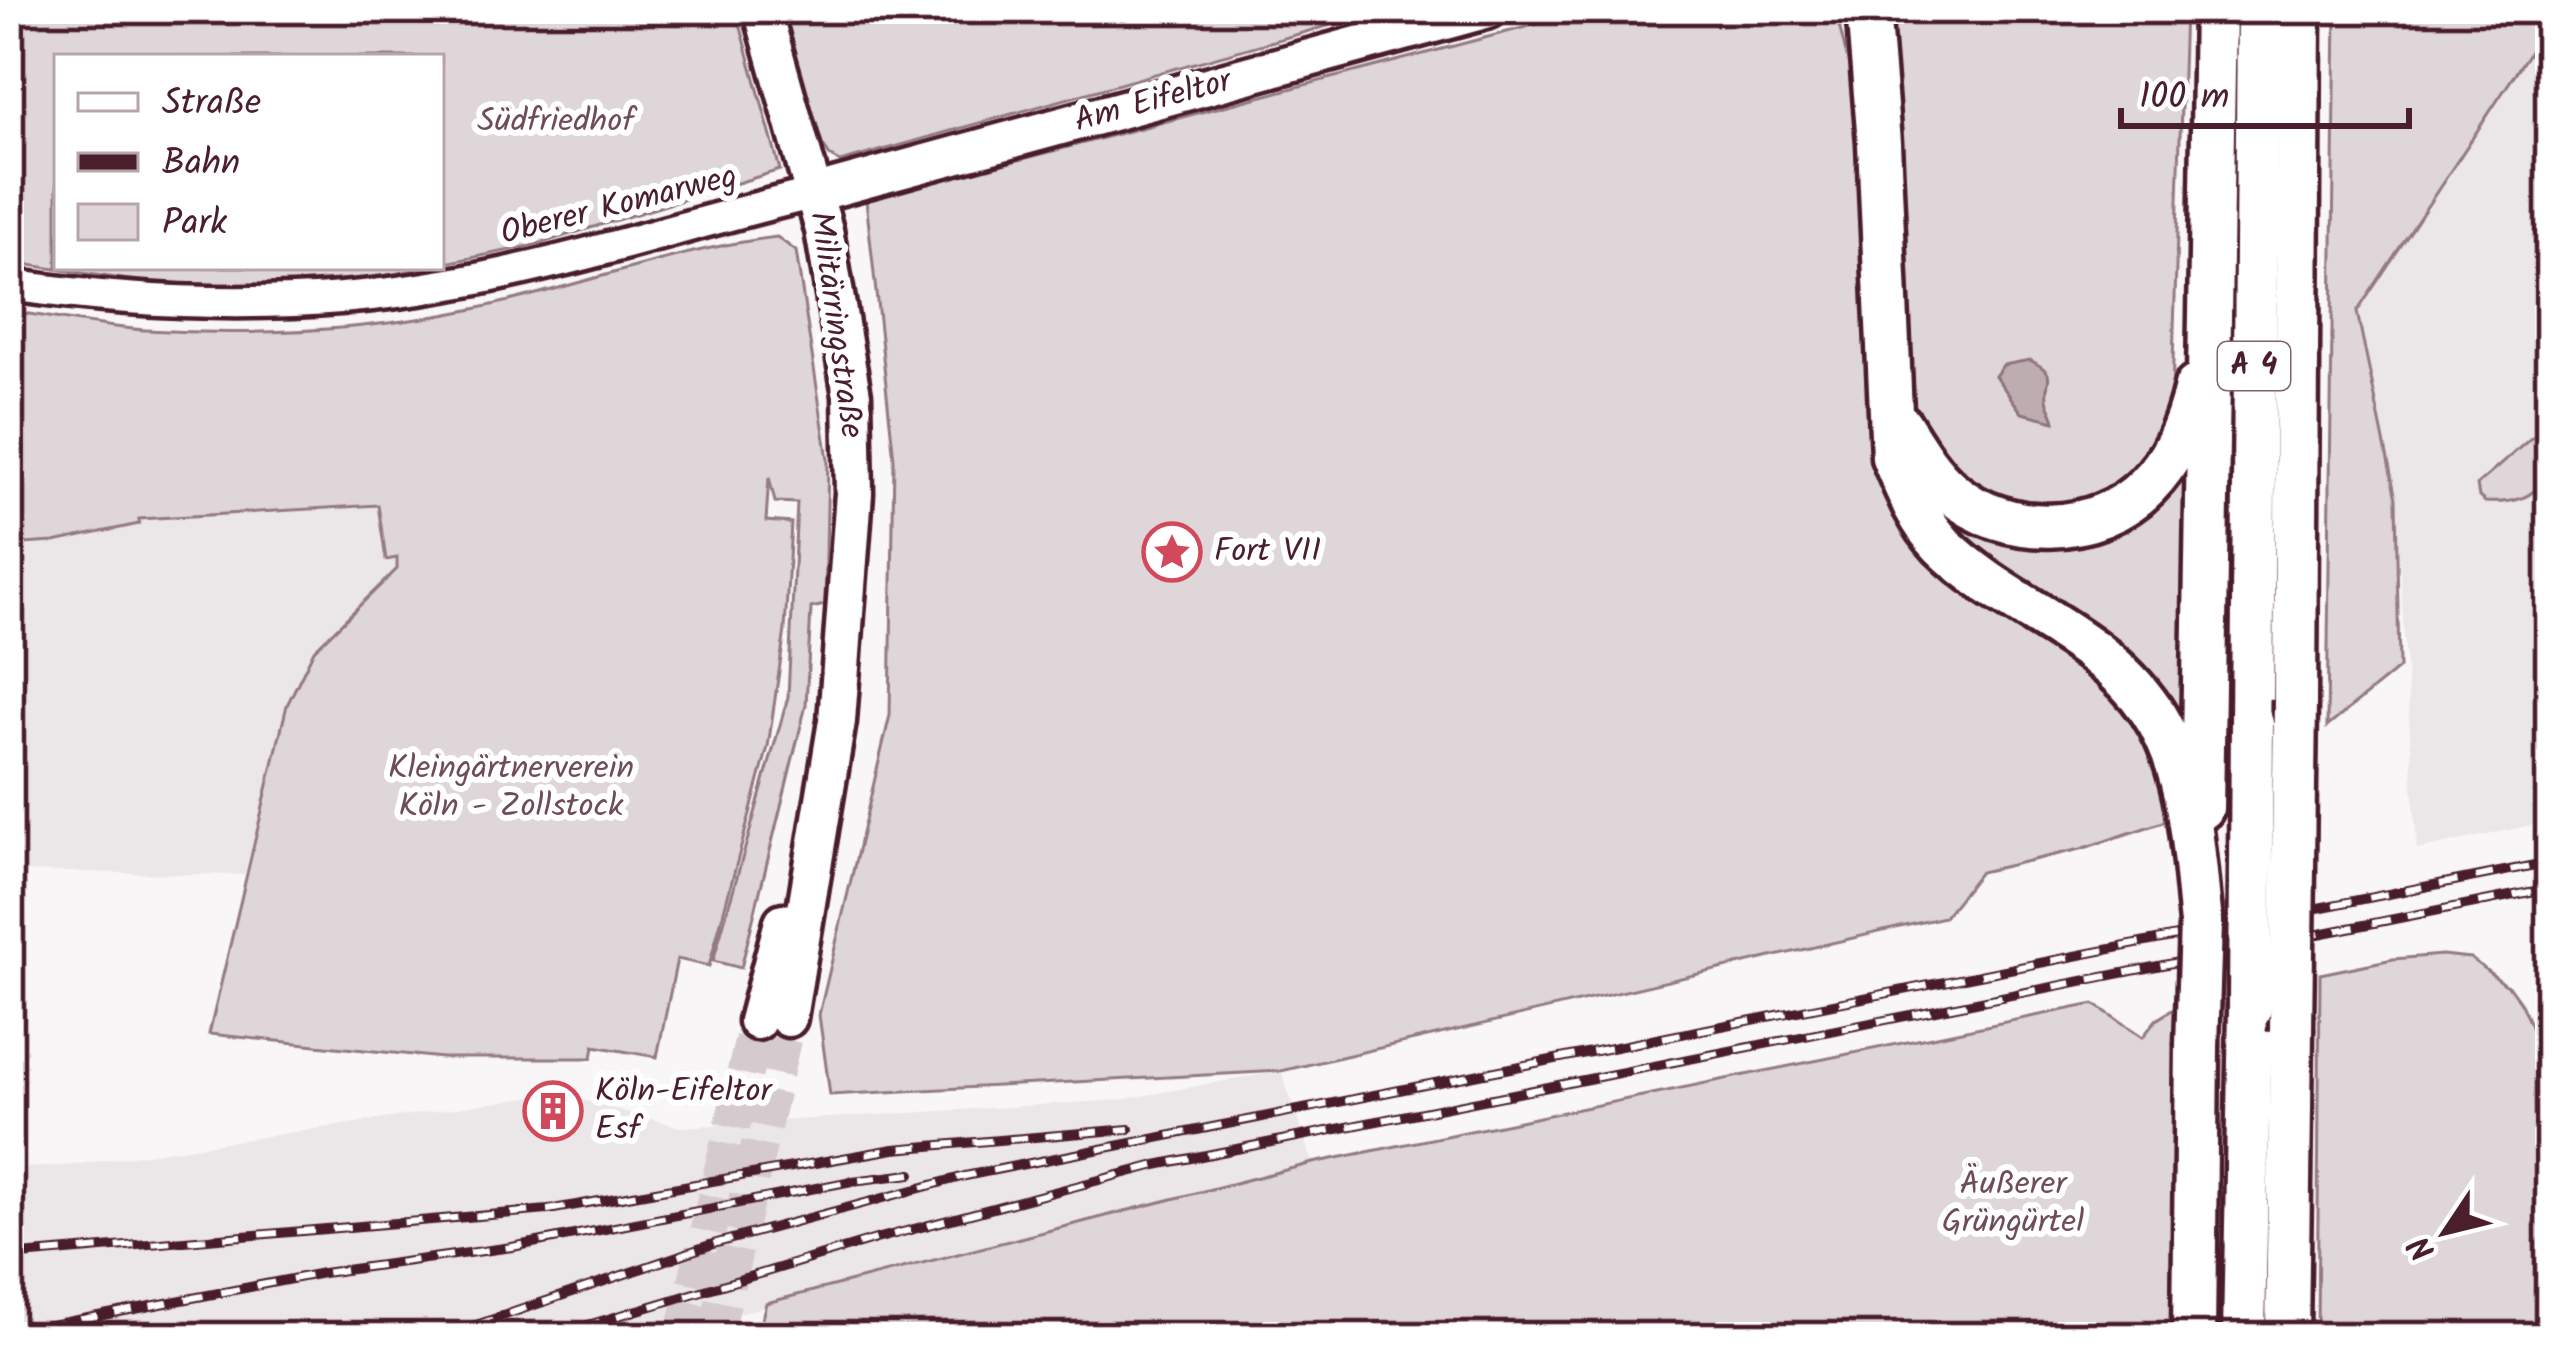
<svg xmlns="http://www.w3.org/2000/svg" width="2559" height="1346" viewBox="0 0 2559 1346" font-family="Kalam,sans-serif">
	<style>
		.built { fill: #ebe6e8 }
		.green { fill: #ded6d9; stroke: #947a82; stroke-width: 3 }
		.water { fill: #bdadb0; stroke: #8f747b; stroke-width: 3 }
		.lines { fill: none; stroke-linecap: round; stroke-linejoin: round }
		.major-tunnel { stroke: #d5cbce; stroke-width: 36; stroke-dasharray: 36 18; stroke-linecap: butt }
		.minor-casing { stroke: #4a1f2b; stroke-width: 39 }
		.major-casing { stroke: #4a1f2b; stroke-width: 45 }
		.highway-casing { stroke: #4a1f2b; stroke-width: 51 }
		.minor { stroke: #fff; stroke-width: 30 }
		.major { stroke: #fff; stroke-width: 36 }
		.highway { stroke: #fff; stroke-width: 42 }
		.rail-casing { stroke: #4a1f2b; stroke-width: 10 }
		.rail { stroke: #fff; stroke-width: 6; stroke-dasharray: 18; stroke-linecap: butt }
		.highway-bridge-casing { stroke: #4a1f2b; stroke-width: 51; stroke-linecap: butt }
		.highway-bridge { stroke: #fff; stroke-width: 42 }
		.labels { text-anchor: middle; dominant-baseline: central; stroke-width: 12; stroke-linejoin: round; paint-order: stroke }
		.shield { fill: #fff; stroke: #80626b; stroke-width: 3 }
		.shield-label { font-size: 30px; font-weight: bold; fill: #4a1f2b }
		.street-label { font-size: 33px; fill: #4a1f2b; stroke: #fff }
		.park-label { font-size: 33px; fill: #6f4d56; stroke: #fff }
		.poi-label { font-size: 33px; fill: #4a1f2b; stroke: #fff; text-anchor: start }
	</style>
	<rect width="100%" height="100%" fill="#f8f6f7"/>
	<filter id="ink" filterUnits="userSpaceOnUse"><feTurbulence type="fractalNoise" baseFrequency=".00833" numOctaves="2"/><feDisplacementMap in="SourceGraphic" scale="24" xChannelSelector="R" yChannelSelector="G"/><feConvolveMatrix kernelMatrix="1 2 1 2 8 2 1 2 1" color-interpolation-filters="sRGB"/></filter>
	<g filter="url(#ink)">
		<g class="built">
			<path d="M2550,21V821L2417,850L2396,499L2357,312Z"/>
			<path d="M379,505L381,545L397,557L398,569L346,617L295,685L244,875L9,871V552L20,544L54,542L138,525V519Z"/>
			<path d="M1281,1071L1313,1163L648,1337H9V1169L72,1165L558,1093L680,1127L1120,1100Z"/>
		</g>
		<g class="green">
			<path d="M9,9H736L780,170L535,245L441,264V57H57V267H428L331,287L149,283L9,262Z"/>
			<path d="M783,9H1388L840,162L830,156L822,144Z"/>
			<path d="M1595,9H1835L1858,102L1884,472L2093,666L2145,734L2172,819L2081,849L1980,872L1944,917L1281,1071L830,1095L819,1015L890,715L894,459L866,200Z"/>
			<path d="M1893,9H2184L2172,395L2167,428L2144,466L2120,487L2052,511L1978,497L1925,443L1909,401Z"/>
			<path d="M2336,9H2550V21L2357,312L2396,499L2399,668L2327,727Z"/>
			<path d="M777,237L796,251L828,459L825,605L811,608L806,705L741,968L713,961L788,697L797,503L775,502L769,477L766,521L791,523L785,630L768,747L709,966L677,959L657,1057L594,1046L592,1058H442L209,1034L287,705L314,650L397,569V558L386,560L378,505L139,519V524L54,542L9,545V311C54,317 100,327 145,330C253,336 368,331 474,309C577,288 673,249 777,237Z"/>
			<path d="M2196,433L2187,750L1954,535L1909,459L2053,537Z"/>
			<path d="M2532,437L2550,438C2550,486 2534,505 2485,502L2479,497L2477,485Z"/>
			<path d="M2442,955L2470,958L2510,988L2520,1002L2550,1069V1337H2317L2320,974L2393,959Z"/>
			<path d="M2094,1004L2143,1037L2156,1020L2177,1007L2174,1337H757L766,1303L1313,1163Z"/>
		</g>
		<path class="water" d="M2030,360C2063,377 2041,380 2048,403C2050,409 2054,415 2055,421L2022,413L1995,376L2003,365Z"/>
		<g class="lines">
			<g class="major-tunnel">
				<path d="M683,1337L757,1021"/>
				<path d="M715,1337L788,1018"/>
			</g>
			<g class="minor-casing">
				<path id="minor" d="M9,285C154,306 300,310 444,285C570,264 692,222 816,193"/>
			</g>
			<g class="major-casing">
				<g id="major">
					<path d="M762,9L824,230L852,395L854,493L837,721L788,1018"/>
					<path d="M816,193L1489,9"/>
					<path d="M757,1021L783,922"/>
				</g>
			</g>
			<g class="highway-casing">
				<g id="highway">
					<path d="M1868,9L1879,143L1893,457C1906,488 1918,520 1942,545C2006,609 2098,632 2151,710C2192,771 2193,852 2201,923"/>
					<path d="M1900,425C1915,449 1929,473 1951,492C2005,538 2096,538 2147,486C2173,460 2188,423 2196,387"/>
					<path d="M2295,700L2299,9"/>
					<path d="M2252,724L2258,9"/>
					<path d="M2202,808L2215,9"/>
					<path d="M2194,1337L2197,1046"/>
					<path d="M2244,1337L2250,1008"/>
					<path d="M2287,1337L2291,1031"/>
				</g>
			</g>
			<use href="#minor" class="minor"/>
			<use href="#major" class="major"/>
			<use href="#highway" class="highway"/>
			<g class="rail-casing">
				<g id="rail">
					<path d="M9,1256L548,1210L894,1149L1129,1129"/>
					<path d="M9,1333L323,1273L512,1247L852,1181L911,1174"/>
					<path d="M441,1337L713,1244L965,1176L2550,862"/>
					<path d="M548,1337L876,1239L1156,1165L2550,888"/>
				</g>
			</g>
			<use href="#rail" class="rail"/>
			<g class="highway-bridge-casing">
				<g id="highway-bridge">
					<path d="M2250,1008L2252,724"/>
					<path d="M2291,1031L2295,700"/>
					<path d="M2197,1046L2201,923"/>
				</g>
			</g>
			<use href="#highway-bridge" class="highway-bridge"/>
		</g>
	</g>
	<defs>
		<g id="sight-ring" transform="scale(3)"><circle r="9.5" fill="#fff" stroke="#d1495b" stroke-width="1.5"/><path d="M0-6L1.8-2.2L6-1.7L2.9 1.2L3.7 5.4L0 3.3L-3.7 5.4L-2.9 1.2L-6-1.7L-1.8-2.2Z" fill="#d1495b"/></g>
		<g id="building-ring" transform="scale(3)"><circle r="9.5" fill="#fff" stroke="#d1495b" stroke-width="1.5"/><path d="M-4-6H4V6H1V3H-1V6H-4ZM-2.5-4.3h1.7v1.8h-1.7ZM.8-4.3h1.7v1.8H.8ZM-2.5-1h1.7V.8h-1.7ZM.8-1h1.7V.8H.8Z" fill="#d1495b"/></g>
	</defs>
	<g fill-rule="evenodd">
		<use href="#sight-ring" x="1172" y="552"/>
		<use href="#building-ring" x="553" y="1111"/>
	</g>
	<g class="labels">
		<rect class="shield" x="2218" y="342" width="72" height="48" rx="9"/>
		<g class="shield-label">
			<text x="2254" y="366">A 4</text>
		</g>
		<g class="street-label">
			<text transform="translate(1153 102) rotate(-15)">Am Eifeltor</text>
			<text transform="translate(619 206) rotate(-14)">Oberer Komarweg</text>
			<text transform="translate(835 325) rotate(82)">Militärringstraße</text>
		</g>
		<g class="park-label">
			<text x="556" y="122">Südfriedhof</text>
			<text x="511" y="769">Kleingärtnerverein<tspan x="511" dy="38">Köln - Zollstock</tspan></text>
			<text x="2013" y="1185">Äußerer<tspan x="2013" dy="38">Grüngürtel</tspan></text>
		</g>
		<g class="poi-label">
			<text x="1214" y="552">Fort VII</text>
			<text x="595" y="1092">Köln-Eifeltor<tspan x="595" dy="38">Esf</tspan></text>
		</g>
	</g>
	<rect width="2559" height="1346" fill="none" stroke="#fff" stroke-width="48"/>
	<rect x="24" y="24" width="2511" height="1298" fill="none" stroke="#4a1f2b" stroke-width="4.5" filter="url(#ink)"/>
	<rect x="54" y="54" width="390" height="216" fill="#ffffff" stroke="#b7a5aa" stroke-width="3"/>
	<rect x="78" y="93" width="60" height="18" fill="#ffffff" stroke="#b7a5aa" stroke-width="3"/>
	<text x="162" y="114" font-size="36" fill="#4a1f2b">Straße</text>
	<rect x="78" y="153" width="60" height="18" fill="#4a1f2b" stroke="#b7a5aa" stroke-width="3"/>
	<text x="162" y="174" font-size="36" fill="#4a1f2b">Bahn</text>
	<rect x="78" y="204" width="60" height="36" fill="#ded6d9" stroke="#b7a5aa" stroke-width="3"/>
	<text x="162" y="234" font-size="36" fill="#4a1f2b">Park</text>
	<g transform="translate(2445 1232) rotate(235)" stroke="#ffffff" stroke-width="9" paint-order="stroke">
	<path d="M0-9L21 45L0 30L-21 45Z" fill="#4a1f2b"/>
	<text y="-18" font-size="33" font-weight="bold" text-anchor="middle" fill="#4a1f2b">N</text>
	</g>
	<path d="M2121 108v18h288v-18" fill="none" stroke="#4a1f2b" stroke-width="6"/>
	<text x="2139" y="108" font-size="36" fill="#4a1f2b" stroke="#ffffff" stroke-width="9" paint-order="stroke">100 m</text>
</svg>
